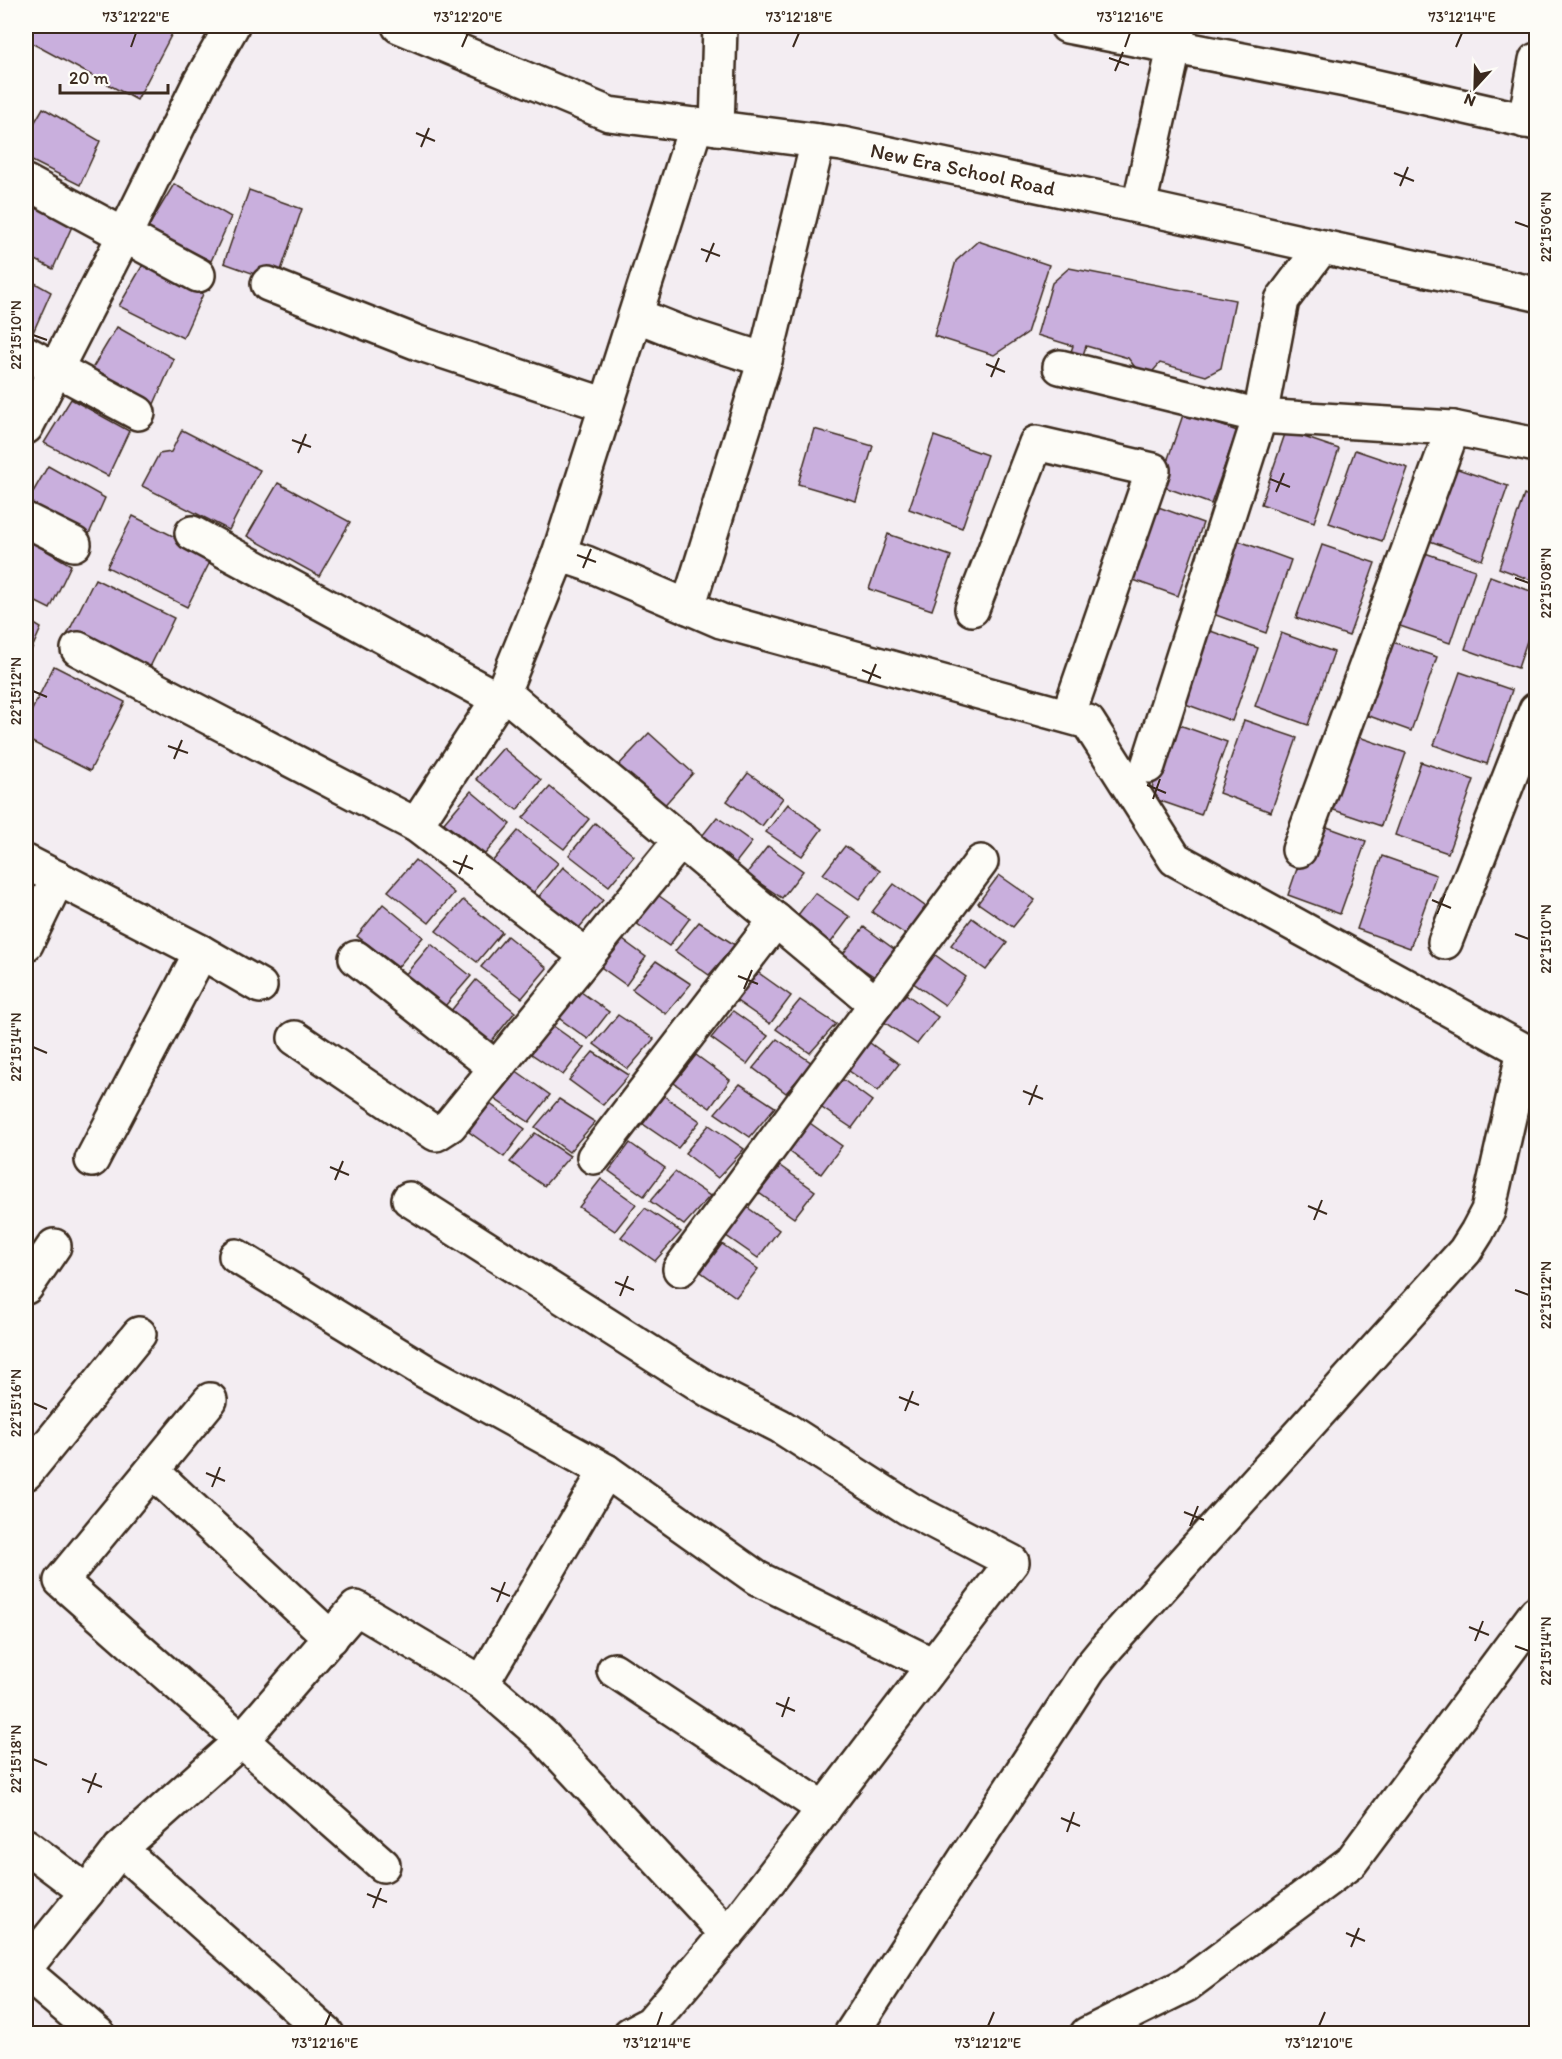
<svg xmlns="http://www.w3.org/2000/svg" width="1562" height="2059" viewBox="0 0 1562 2059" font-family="Itim,sans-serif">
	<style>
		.building { fill: #c9afdd; stroke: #3b2a1e; stroke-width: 1.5 }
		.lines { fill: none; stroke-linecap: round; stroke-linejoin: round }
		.minor-casing { stroke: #3b2a1e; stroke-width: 38 }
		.minor { stroke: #fdfcf7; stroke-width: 33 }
		.ticks { fill: none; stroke: #3b2a1e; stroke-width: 2 }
		.labels { text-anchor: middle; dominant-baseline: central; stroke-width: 4.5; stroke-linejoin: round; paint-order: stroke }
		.street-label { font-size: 21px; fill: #3b2a1e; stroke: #fdfcf7 }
		.neatline { fill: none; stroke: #3b2a1e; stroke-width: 2 }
		.ticks-label { font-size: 15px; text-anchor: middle; fill: #3b2a1e }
	</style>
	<rect width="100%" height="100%" fill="#f3edf2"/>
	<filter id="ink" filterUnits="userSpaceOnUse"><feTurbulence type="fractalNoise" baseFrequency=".0167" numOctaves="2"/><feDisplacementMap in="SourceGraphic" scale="12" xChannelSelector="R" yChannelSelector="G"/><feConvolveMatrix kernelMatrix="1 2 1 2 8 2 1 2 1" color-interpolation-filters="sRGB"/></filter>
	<g filter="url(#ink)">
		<g class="building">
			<path d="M26,26H176L137,100L26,40Z"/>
			<path d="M43,108L100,141L80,185L26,158V137Z"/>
			<path d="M174,184L231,217L211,261L147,229Z"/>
			<path d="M249,190L302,209L277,282L224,263Z"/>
			<path d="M26,198L73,224L53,269L26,255Z"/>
			<path d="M978,241L1049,265L1027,333L994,355L934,336L956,261Z"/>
			<path d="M145,261L203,294L183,338L119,306Z"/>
			<path d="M1069,268L1235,300L1221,368L1206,376L1160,363L1153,371H1138L1128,358L1086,346L1082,358L1070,354L1073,346L1037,335L1052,283Z"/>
			<path d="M26,278L51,292L31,337L26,334Z"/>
			<path d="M117,327L174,359L154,404L90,372Z"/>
			<path d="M71,399L129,431L108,476L44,443Z"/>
			<path d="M1184,412L1237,431L1211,504L1159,485Z"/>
			<path d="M814,429L873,446L856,501L798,484Z"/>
			<path d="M182,430L260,470L229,530L142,486L159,454L171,452Z"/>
			<path d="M1286,431L1339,449L1314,522L1261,504Z"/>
			<path d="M934,436L987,455L962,528L909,509Z"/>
			<path d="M1355,450L1408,468L1382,541L1329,523Z"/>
			<path d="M48,466L105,498L85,543L26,504Z"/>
			<path d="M1455,468L1508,486L1482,560L1430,541Z"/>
			<path d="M278,483L350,522L319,576L247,536Z"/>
			<path d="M1524,495L1536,500V582L1499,568Z"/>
			<path d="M1150,504L1203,523L1178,596L1125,577Z"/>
			<path d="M133,516L213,556L187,607L107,567Z"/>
			<path d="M888,534L951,556L932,610L869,589Z"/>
			<path d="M26,539L71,565L50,609L26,597Z"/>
			<path d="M1239,541L1291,560L1266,633L1213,614Z"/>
			<path d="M1322,545L1375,563L1349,636L1296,618Z"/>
			<path d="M1422,552L1475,570L1450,643L1397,625Z"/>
			<path d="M1490,576L1536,593V614L1518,668L1465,649Z"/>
			<path d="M95,579L174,618L147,673L67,635Z"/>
			<path d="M26,619L41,628L26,662Z"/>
			<path d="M1205,629L1258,648L1232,721L1180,702Z"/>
			<path d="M1281,633L1334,652L1308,725L1255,706Z"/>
			<path d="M1384,639L1437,657L1411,731L1358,712Z"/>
			<path d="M54,666L125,702L90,771L26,739V722Z"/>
			<path d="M1460,672L1512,690L1487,764L1434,745Z"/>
			<path d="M1244,720L1297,738L1271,812L1219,793Z"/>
			<path d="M1174,723L1227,742L1201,815L1149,797Z"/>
			<path d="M649,733L693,773L661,809L616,768Z"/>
			<path d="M1353,735L1406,753L1381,826L1328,808Z"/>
			<path d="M503,748L541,780L517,810L476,779Z"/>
			<path d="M1421,762L1474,780L1448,853L1395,835Z"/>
			<path d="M748,773L783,798L762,826L727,801Z"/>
			<path d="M550,787L589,819L564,849L523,818Z"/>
			<path d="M471,791L510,824L485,854L444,823Z"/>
			<path d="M788,804L822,829L802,856L766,832Z"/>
			<path d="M717,817L752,842L731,869L695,845Z"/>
			<path d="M1313,822L1366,841L1340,914L1288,895Z"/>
			<path d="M595,823L634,856L609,886L569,855Z"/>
			<path d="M518,831L558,863L533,893L492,862Z"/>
			<path d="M768,846L803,871L782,898L746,874Z"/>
			<path d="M845,846L880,871L859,899L823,874Z"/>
			<path d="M1382,856L1436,875L1410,948L1357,929Z"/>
			<path d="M415,860L454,893L429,923L388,891Z"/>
			<path d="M563,867L603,900L577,930L537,899Z"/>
			<path d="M999,875L1035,900L1013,927L978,903Z"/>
			<path d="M894,884L929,909L908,936L872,912Z"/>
			<path d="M655,893L690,918L669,946L633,921Z"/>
			<path d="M815,893L850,917L829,945L794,920Z"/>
			<path d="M463,900L502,932L477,962L436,931Z"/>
			<path d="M383,904L423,937L398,967L357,936Z"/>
			<path d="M972,918L1007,943L986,970L951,945Z"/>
			<path d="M699,922L735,945L709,975L675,951Z"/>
			<path d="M864,927L898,952L878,979L842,955Z"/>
			<path d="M612,932L646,957L626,985L591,960Z"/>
			<path d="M507,936L547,968L522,998L481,967Z"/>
			<path d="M431,944L471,976L445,1006L405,975Z"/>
			<path d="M931,952L966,977L945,1005L909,980Z"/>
			<path d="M656,961L691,984L666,1014L632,989Z"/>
			<path d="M756,971L791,996L770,1024L734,999Z"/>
			<path d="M476,980L515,1012L490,1043L450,1012Z"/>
			<path d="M574,987L609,1012L588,1039L553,1014Z"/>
			<path d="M903,992L938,1017L917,1044L881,1020Z"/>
			<path d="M800,1000L836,1024L810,1053L776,1029Z"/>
			<path d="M733,1011L768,1036L747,1064L711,1038Z"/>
			<path d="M618,1015L654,1039L628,1069L594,1044Z"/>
			<path d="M549,1023L584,1048L563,1075L527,1051Z"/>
			<path d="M863,1038L899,1064L878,1091L842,1066Z"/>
			<path d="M777,1039L812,1063L786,1093L753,1068Z"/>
			<path d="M593,1052L629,1075L603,1105L569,1080Z"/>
			<path d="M696,1055L730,1080L710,1108L674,1083Z"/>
			<path d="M515,1070L550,1095L529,1122L493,1098Z"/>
			<path d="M838,1076L872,1101L852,1128L816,1104Z"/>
			<path d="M740,1084L775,1107L750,1137L715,1113Z"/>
			<path d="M664,1096L700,1121L678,1148L643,1124Z"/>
			<path d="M559,1099L595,1122L569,1152L535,1127Z"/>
			<path d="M490,1104L525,1129L504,1157L469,1132Z"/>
			<path d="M807,1121L842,1146L821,1174L786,1149Z"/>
			<path d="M709,1125L744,1149L718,1178L685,1153Z"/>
			<path d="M535,1133L570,1156L544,1186L510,1162Z"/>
			<path d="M630,1143L665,1168L644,1196L609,1171Z"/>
			<path d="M780,1166L815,1191L794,1218L759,1193Z"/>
			<path d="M675,1172L710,1196L684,1225L650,1201Z"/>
			<path d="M601,1179L636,1204L615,1231L579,1207Z"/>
			<path d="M744,1205L779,1230L758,1258L722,1233Z"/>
			<path d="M645,1208L681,1232L655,1261L621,1237Z"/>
			<path d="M722,1244L758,1269L736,1297L701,1272Z"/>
		</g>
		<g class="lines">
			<g class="minor-casing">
				<g id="minor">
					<path d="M399,26L609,114L842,144L1114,201L1536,294"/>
					<path d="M1067,26L1351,81L1536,123"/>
					<path d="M1525,121L1536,60"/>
					<path d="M717,128L720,26"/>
					<path d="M26,182L198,275"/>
					<path d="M1139,206L1179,26"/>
					<path d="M268,284L418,343L606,405"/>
					<path d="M636,315L681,333L765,360"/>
					<path d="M26,353L138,413"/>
					<path d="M1060,367L1260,416L1453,428L1536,445"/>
					<path d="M26,427L125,234L199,84L232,26"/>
					<path d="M26,520L74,544"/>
					<path d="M192,533L498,699"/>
					<path d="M559,554L586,563L721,621L1088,722L1175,859L1536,1057"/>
					<path d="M688,607L765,360L818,141"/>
					<path d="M972,609L1036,443L1153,470L1068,716"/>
					<path d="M78,649L416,825L587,956"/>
					<path d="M503,692L876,1004"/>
					<path d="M1148,766L1260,416L1282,300L1322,247"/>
					<path d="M416,825L503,692L559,554L696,125"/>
					<path d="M1299,850L1453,428"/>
					<path d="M26,862L201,952L260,986"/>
					<path d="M1445,942L1536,710"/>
					<path d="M26,944L58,878"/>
					<path d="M356,958L496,1068"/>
					<path d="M295,1038L436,1134L450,1125L681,840"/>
					<path d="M594,1157L776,920"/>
					<path d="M92,1160L201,952"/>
					<path d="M409,1199L709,1390L780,1426L908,1508L1012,1562L742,1916L651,2023L630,2034"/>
					<path d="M236,1256L423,1370L606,1471"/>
					<path d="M680,1269L981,862"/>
					<path d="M26,1287L54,1246"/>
					<path d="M210,1400L61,1581L383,1865"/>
					<path d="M152,1471L331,1638"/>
					<path d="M26,1473L139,1334"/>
					<path d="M614,1670L824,1809"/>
					<path d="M482,1683L606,1471L757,1578L933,1665"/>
					<path d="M26,1846L87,1892L26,1967"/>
					<path d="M87,1892L120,1849"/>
					<path d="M26,1973L98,2034"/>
					<path d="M327,2034L120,1849L242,1740L356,1608L482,1683L543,1736L727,1934"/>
					<path d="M851,2034L1089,1669L1107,1647L1465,1251L1477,1232L1488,1211L1524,1050"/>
					<path d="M1087,2034L1186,1985L1351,1862L1536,1613"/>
				</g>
			</g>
			<use href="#minor" class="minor"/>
		</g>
	</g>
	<path class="ticks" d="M131,47L136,33M462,47L468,33M793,47L799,33M1125,47L1130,33M1456,47L1462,33M1109,58L1129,65M1115,71L1123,52M416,133L435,141M421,147L429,128M1394,173L1414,181M1400,186L1408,167M1515,222L1529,227M701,249L720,256M706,262L714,243M33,335L47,340M986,364L1005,372M991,377L999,358M292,440L311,447M298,453L306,434M1270,479L1290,487M1276,492L1284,473M577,555L596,562M583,568L591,549M1515,578L1529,583M862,670L881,678M868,683L876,664M33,691L47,697M168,746L188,753M174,759L182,740M1147,785L1166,793M1153,799L1160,779M453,861L473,869M459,874L467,855M1432,900L1451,908M1437,914L1445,894M1515,934L1529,939M738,976L758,984M744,989L752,970M33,1047L47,1053M1023,1091L1043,1099M1029,1105L1037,1085M330,1167L349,1175M335,1180L343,1161M1308,1206L1327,1214M1314,1220L1322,1200M615,1282L634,1290M1515,1290L1529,1295M620,1296L628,1276M899,1397L919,1405M33,1403L47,1409M905,1411L913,1391M206,1473L225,1481M212,1487L220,1467M1184,1512L1204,1520M1190,1526L1198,1506M491,1588L510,1596M497,1602L505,1582M1469,1627L1489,1635M1475,1641L1483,1621M1515,1646L1529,1651M776,1703L795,1711M782,1717L789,1697M33,1759L47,1765M82,1779L102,1787M88,1793L96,1773M1061,1818L1080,1826M1067,1832L1074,1812M367,1894L387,1902M373,1908L381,1888M1346,1933L1365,1941M1351,1947L1359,1928M325,2026L331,2012M657,2026L662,2012M988,2026L994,2012M1319,2026L1325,2012"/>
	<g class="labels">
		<g class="street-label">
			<text transform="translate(963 169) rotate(12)">New Era School Road</text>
		</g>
	</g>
	<rect width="1562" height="2059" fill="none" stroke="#fdfcf7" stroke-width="66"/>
	<g transform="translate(1475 87) rotate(202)" stroke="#fdfcf7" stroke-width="4.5" paint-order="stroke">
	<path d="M0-4.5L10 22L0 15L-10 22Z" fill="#3b2a1e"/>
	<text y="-9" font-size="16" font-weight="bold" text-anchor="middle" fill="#3b2a1e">N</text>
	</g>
	<path d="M60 84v9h108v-9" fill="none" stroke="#3b2a1e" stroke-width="3"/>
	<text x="69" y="84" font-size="18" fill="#3b2a1e" stroke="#fdfcf7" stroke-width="4.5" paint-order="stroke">20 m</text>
	<rect x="33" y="33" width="1496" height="1993" class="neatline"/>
	<g class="ticks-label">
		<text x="136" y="22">73°12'22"E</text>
		<text x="468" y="22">73°12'20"E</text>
		<text x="799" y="22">73°12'18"E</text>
		<text x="1130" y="22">73°12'16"E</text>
		<text x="1462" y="22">73°12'14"E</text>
		<text transform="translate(1546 227) rotate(-90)" y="5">22°15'06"N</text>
		<text transform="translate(16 335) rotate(-90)" y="5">22°15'10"N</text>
		<text transform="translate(1546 583) rotate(-90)" y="5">22°15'08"N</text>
		<text transform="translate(16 691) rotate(-90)" y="5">22°15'12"N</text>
		<text transform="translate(1546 939) rotate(-90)" y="5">22°15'10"N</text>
		<text transform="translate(16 1047) rotate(-90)" y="5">22°15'14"N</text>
		<text transform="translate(1546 1295) rotate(-90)" y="5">22°15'12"N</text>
		<text transform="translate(16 1403) rotate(-90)" y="5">22°15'16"N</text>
		<text transform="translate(1546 1651) rotate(-90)" y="5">22°15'14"N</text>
		<text transform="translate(16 1759) rotate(-90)" y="5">22°15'18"N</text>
		<text x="325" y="2048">73°12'16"E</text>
		<text x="657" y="2048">73°12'14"E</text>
		<text x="988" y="2048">73°12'12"E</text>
		<text x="1319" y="2048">73°12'10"E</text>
	</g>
</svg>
